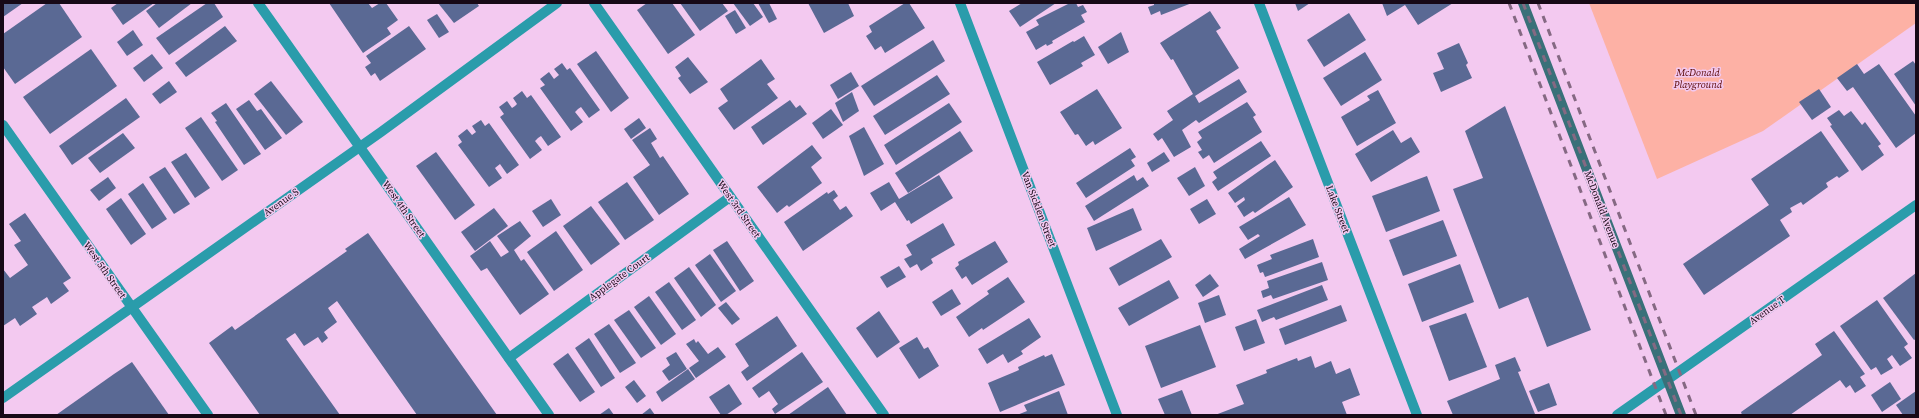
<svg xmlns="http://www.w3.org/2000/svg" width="1919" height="418" viewBox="0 0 1919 418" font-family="'Source Serif 4',serif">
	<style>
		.green { fill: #fdb1a5 }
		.building { fill: #5a6994 }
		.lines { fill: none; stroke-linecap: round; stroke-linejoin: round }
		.minor { stroke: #2a9cab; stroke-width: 10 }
		.secondary { stroke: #397079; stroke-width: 10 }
		.rail { stroke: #856983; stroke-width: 3; stroke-dasharray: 7 7; stroke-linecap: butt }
		.labels { text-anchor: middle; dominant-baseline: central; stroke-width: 3; stroke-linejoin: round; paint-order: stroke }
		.park-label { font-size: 10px; font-style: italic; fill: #5a0805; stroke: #f3c9f0 }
		.street-label { font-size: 10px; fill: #170917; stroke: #f3c9f0 }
	</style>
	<rect width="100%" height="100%" fill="#f3c9f0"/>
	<path class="green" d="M1589,3H1916V23L1763,131L1657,179Z"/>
	<g class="building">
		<path d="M3,3H23L3,17Z"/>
		<path d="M47,3H59L82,37L15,84L3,67V34Z"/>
		<path d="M118,3H154L123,25L111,8Z"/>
		<path d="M157,3H192L159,28L146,11Z"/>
		<path d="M207,3H214L223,17L169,55L156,38Z"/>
		<path d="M329,3H368L372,8L380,3H386L398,20L387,28L391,34L363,53Z"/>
		<path d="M438,3H477L479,6L454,23Z"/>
		<path d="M647,3H672L695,35L668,54L637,10Z"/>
		<path d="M680,3H722L728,11L700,31Z"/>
		<path d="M733,3H753L763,17L750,26Z"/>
		<path d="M758,3H769L777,19L769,23Z"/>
		<path d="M808,3H848L854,16L824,33Z"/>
		<path d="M905,3H909L925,28L885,53L881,46L875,50L866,36L872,32L869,26Z"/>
		<path d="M1022,3H1056L1020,27L1009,11Z"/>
		<path d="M1070,3H1076L1078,7L1083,5L1087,12L1081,15L1085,22L1052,41L1053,43L1047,46L1046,44L1036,50L1026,32L1039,25L1036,20Z"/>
		<path d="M1154,3H1192L1161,15L1160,11L1151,15L1148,7L1154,5Z"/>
		<path d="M1295,3H1310L1298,11Z"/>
		<path d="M1382,3H1453L1418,25L1405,5L1387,16Z"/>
		<path d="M735,10L746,28L736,34L725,16Z"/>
		<path d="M1210,11L1221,28L1216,31L1239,68L1195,96L1199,103L1239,79L1247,92L1199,123L1196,120L1182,130L1191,147L1174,157L1162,138L1158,141L1153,134L1173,120L1167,111L1193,94L1173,59L1171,60L1160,43Z"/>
		<path d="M1349,13L1366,40L1324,67L1307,40Z"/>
		<path d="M437,14L449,32L439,38L427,20Z"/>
		<path d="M225,26L237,41L186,77L175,63Z"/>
		<path d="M409,26L426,49L380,81L375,73L371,76L365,67L371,63L366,56Z"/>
		<path d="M133,30L143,45L127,56L117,42Z"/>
		<path d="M1121,32L1129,52L1108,64L1098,47Z"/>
		<path d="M1084,36L1095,55L1081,63L1083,66L1050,85L1037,62L1073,41L1074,42Z"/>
		<path d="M933,40L945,61L874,106L861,86Z"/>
		<path d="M1459,43L1468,63L1466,65L1472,78L1441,92L1433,73L1444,69L1437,53Z"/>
		<path d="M91,49L117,86L50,134L23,97Z"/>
		<path d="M596,51L629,98L611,112L577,64Z"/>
		<path d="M1365,52L1382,80L1341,106L1323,78Z"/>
		<path d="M152,54L163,68L144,82L133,68Z"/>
		<path d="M688,57L708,82L690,94L678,78L681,76L675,67Z"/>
		<path d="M761,59L775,79L767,84L778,98L734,130L718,108L728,101L720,89Z"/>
		<path d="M1913,61L1916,65V106L1894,74Z"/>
		<path d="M562,63L567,70L570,68L600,110L589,118L581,107L578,109L575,112L583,122L571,131L540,88L545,85L540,79L549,72L554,79L559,75L554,69Z"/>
		<path d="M1857,64L1864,74L1879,64L1916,116V133L1896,148L1853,87L1847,91L1837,78Z"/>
		<path d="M851,72L859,86L838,99L830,85Z"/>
		<path d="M937,75L950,94L885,135L873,116Z"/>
		<path d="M169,81L177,92L160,104L152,94Z"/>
		<path d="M271,81L303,122L286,135L254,94Z"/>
		<path d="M1097,89L1122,128L1095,145L1093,141L1086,146L1078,134L1075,135L1060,112Z"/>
		<path d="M1819,89L1831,107L1812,120L1799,102Z"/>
		<path d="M1378,90L1396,123L1357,146L1341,117L1370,100L1367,96Z"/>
		<path d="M522,91L527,98L531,95L561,137L548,146L541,136L538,138L535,141L542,150L530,159L500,117L504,114L499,107L507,101L512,108L515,106L517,104L513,98Z"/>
		<path d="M852,92L859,111L843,122L835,103Z"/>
		<path d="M126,98L140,117L72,165L59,146Z"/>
		<path d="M249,100L257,111L261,109L282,138L265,150L236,109Z"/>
		<path d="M790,100L796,108L800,105L807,114L763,145L751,127Z"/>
		<path d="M1247,102L1256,115L1253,117L1262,132L1214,163L1209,155L1203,159L1198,152L1202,150L1197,142L1202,138L1198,132Z"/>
		<path d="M226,103L261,154L244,165L215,122L217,121L211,113Z"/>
		<path d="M949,103L962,122L896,165L884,145Z"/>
		<path d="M1505,106L1591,330L1547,347L1528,297L1499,309L1453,189L1483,178L1465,131Z"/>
		<path d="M831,109L843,125L823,139L812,123Z"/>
		<path d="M1839,110L1844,116L1851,111L1862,125L1865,122L1881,144L1878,146L1884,155L1862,171L1830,126L1832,125L1827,118Z"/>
		<path d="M201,117L238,170L222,181L185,128Z"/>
		<path d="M639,118L646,128L631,139L624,129Z"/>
		<path d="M481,120L485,126L489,123L519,165L507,174L500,164L495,168L502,178L489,187L458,145L462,142L458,136L467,129L472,135L476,132L472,126Z"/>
		<path d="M864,127L884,164L864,176L849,136Z"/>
		<path d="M650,128L657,139L651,143L660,158L663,156L689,194L659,215L633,177L650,165L632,140Z"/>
		<path d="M1393,130L1401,143L1411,137L1420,152L1371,182L1355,154Z"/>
		<path d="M960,131L973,151L908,193L895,173Z"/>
		<path d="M1821,131L1849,171L1839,178L1837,176L1826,183L1828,187L1803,205L1801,202L1790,208L1792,212L1780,220L1790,236L1704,295L1683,264L1769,205L1751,179Z"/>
		<path d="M123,133L135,148L100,173L88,158Z"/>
		<path d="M1261,141L1271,156L1218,191L1212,182L1217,178L1213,172Z"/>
		<path d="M812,145L822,158L811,167L822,183L789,207L787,205L777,213L757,187Z"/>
		<path d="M1130,148L1136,157L1131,160L1135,166L1086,198L1076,183Z"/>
		<path d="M436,152L475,205L455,220L416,166Z"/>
		<path d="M1164,152L1170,161L1152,172L1147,163Z"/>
		<path d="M186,153L210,188L195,198L171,162Z"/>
		<path d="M1275,160L1293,187L1255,213L1253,211L1244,217L1237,206L1245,200L1244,197L1235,203L1228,193Z"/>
		<path d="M165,167L190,204L174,214L149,177Z"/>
		<path d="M1195,167L1205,186L1189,196L1177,178Z"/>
		<path d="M939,175L953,198L911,224L909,220L907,221L895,202L881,211L870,193L889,182L899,199Z"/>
		<path d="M1134,175L1137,181L1143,177L1149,186L1094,221L1085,206Z"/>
		<path d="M1427,176L1440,211L1386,232L1372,196Z"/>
		<path d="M108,177L116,188L99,201L90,190Z"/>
		<path d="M627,182L654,220L625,240L598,202Z"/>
		<path d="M143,183L167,219L152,229L128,194Z"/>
		<path d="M834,190L838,196L833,200L840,210L846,206L853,216L803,251L784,222L827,192L828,194Z"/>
		<path d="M1289,197L1306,225L1245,259L1239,249L1260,236L1258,234L1248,240L1239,227Z"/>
		<path d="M121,198L146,234L131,245L106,209Z"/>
		<path d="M551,199L561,215L543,227L532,211Z"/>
		<path d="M1207,199L1216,214L1199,224L1190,209Z"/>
		<path d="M591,206L620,244L591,265L563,226Z"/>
		<path d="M494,208L508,226L475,251L461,232Z"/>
		<path d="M1133,208L1142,230L1096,251L1087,228Z"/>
		<path d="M25,213L71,278L63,283L69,291L51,304L47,297L32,307L37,314L20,326L15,318L3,326V269L10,278L28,265L14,245L21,241L9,224Z"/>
		<path d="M1443,220L1457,256L1403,276L1389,240Z"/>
		<path d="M520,221L531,236L514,250L521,261L524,259L549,294L520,315L487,268L481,271L470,256L490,241L501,257L509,252L497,236Z"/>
		<path d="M943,223L955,245L931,259L933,263L921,271L917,264L910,268L904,259L912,255L906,245Z"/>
		<path d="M556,231L583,270L554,291L527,252Z"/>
		<path d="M368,233L497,415H417L337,301L328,308L337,322L324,332L328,338L322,343L318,337L304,346L295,333L286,339L340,415H260L209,343L232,326L235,330L347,251L345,249Z"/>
		<path d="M1161,239L1172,257L1119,286L1109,268Z"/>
		<path d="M1313,239L1319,257L1265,277L1263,272L1260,273L1257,265L1272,259L1270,255Z"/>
		<path d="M727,241L754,281L740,291L713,250Z"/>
		<path d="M995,241L1008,262L972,285L966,276L962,279L955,268L959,265L958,262Z"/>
		<path d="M710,254L736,291L721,302L695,265Z"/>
		<path d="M1322,262L1328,280L1273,299L1271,295L1263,298L1261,291L1269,288L1267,281Z"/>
		<path d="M1460,264L1474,302L1422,322L1408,284Z"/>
		<path d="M899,266L906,277L887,288L880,277Z"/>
		<path d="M689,267L716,305L701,317L674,278Z"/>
		<path d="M1916,273V339L1914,340L1883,298Z"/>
		<path d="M1210,274L1219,286L1203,297L1195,285Z"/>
		<path d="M1008,277L1025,302L983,330L982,328L969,337L956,317L989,294L987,291Z"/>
		<path d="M1169,280L1179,298L1129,326L1118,308Z"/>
		<path d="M669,282L696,320L682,330L655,292Z"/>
		<path d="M1322,285L1328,300L1276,320L1274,317L1262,322L1257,310Z"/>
		<path d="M952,289L961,304L941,316L932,302Z"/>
		<path d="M1219,295L1226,315L1205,323L1198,303Z"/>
		<path d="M649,296L676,334L661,345L634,307Z"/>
		<path d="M1877,300L1908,344L1904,347L1912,358L1900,366L1892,355L1887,359L1893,368L1881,375L1876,367L1871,370L1840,326Z"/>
		<path d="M726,302L740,319L732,325L718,308Z"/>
		<path d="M1341,305L1347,321L1285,345L1279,329Z"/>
		<path d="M629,310L656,348L641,358L614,320Z"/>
		<path d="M879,311L900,342L877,358L856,328Z"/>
		<path d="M1466,313L1487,367L1449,381L1429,326Z"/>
		<path d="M777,316L797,346L747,381L741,372L749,366L735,344Z"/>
		<path d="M1029,318L1041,337L1021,351L1023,354L1008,363L1003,354L987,364L978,349Z"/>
		<path d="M1256,319L1265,343L1244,351L1235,327Z"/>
		<path d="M609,324L636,363L620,373L594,334Z"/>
		<path d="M1200,325L1216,367L1161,388L1145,346Z"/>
		<path d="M1834,331L1865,374L1860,377L1866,386L1855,393L1850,385L1846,388L1840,380L1790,415H1742L1741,412L1822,355L1815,344Z"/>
		<path d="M917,337L924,349L928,347L939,366L919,379L899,348Z"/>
		<path d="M589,338L615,378L601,387L575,348Z"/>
		<path d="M694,339L696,343L698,341L708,354L718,347L726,357L696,378L689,368L699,361L686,344Z"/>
		<path d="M676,352L687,369L669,381L662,371L670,365L666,358Z"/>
		<path d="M802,352L823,382L775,414L772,409L778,404L769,391L759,398L752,388Z"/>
		<path d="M568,353L595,392L580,402L553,364Z"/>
		<path d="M1052,354L1065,385L1000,412L988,383L1019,370L1018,367L1044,355L1045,357Z"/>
		<path d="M1311,356L1315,368L1331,361L1336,374L1350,368L1360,395L1342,402L1347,415H1215L1244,404L1236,385L1267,373L1266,370L1297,358L1298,361Z"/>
		<path d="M1515,357L1521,371L1518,372L1535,414L1453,415L1447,401L1500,379L1495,365Z"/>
		<path d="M132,362L169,415H56L114,374Z"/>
		<path d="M688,369L695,379L662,402L656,392Z"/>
		<path d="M634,380L646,396L637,403L625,387Z"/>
		<path d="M1890,382L1901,399L1882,412L1871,395Z"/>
		<path d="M1549,383L1557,405L1538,412L1529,391Z"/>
		<path d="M729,384L742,404L726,415H721L709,397Z"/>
		<path d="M828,387L847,415H788Z"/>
		<path d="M1182,390L1192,415H1165L1158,399Z"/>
		<path d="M1059,391L1068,415H1017L1027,411L1024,405Z"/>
		<path d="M1916,391V415H1903L1896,405Z"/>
		<path d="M609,408L614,415H599Z"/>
		<path d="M650,408L655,415H641Z"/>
	</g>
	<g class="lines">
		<g class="minor">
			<path d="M258,3L549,415"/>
			<path d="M594,3L884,415"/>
			<path d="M960,3L1117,415"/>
			<path d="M1259,3L1417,415"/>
			<path d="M3,125L208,415"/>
			<path d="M509,358L730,197"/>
			<path d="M3,398L381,132L557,3"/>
			<path d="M1617,415L1916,205"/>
		</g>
		<path class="secondary" d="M1523,3L1681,415"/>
		<g class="rail">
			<path d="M1509,3L1666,415"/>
			<path d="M1523,3L1681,415"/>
			<path d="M1538,3L1696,415"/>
		</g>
	</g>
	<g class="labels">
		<g class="park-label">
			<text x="1698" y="72">McDonald<tspan x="1698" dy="12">Playground</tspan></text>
		</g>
		<g class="street-label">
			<text transform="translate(281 202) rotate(-35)">Avenue S</text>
			<text transform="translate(404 209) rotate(55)">West 4th Street</text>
			<text transform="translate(739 209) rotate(55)">West 3rd Street</text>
			<text transform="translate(1039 209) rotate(69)">Van Sicklen Street</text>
			<text transform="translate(1338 209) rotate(69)">Lake Street</text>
			<text transform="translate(1602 209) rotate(69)">McDonald Avenue</text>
			<text transform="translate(105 270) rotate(55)">West 5th Street</text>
			<text transform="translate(619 277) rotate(-36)">Applegate Court</text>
			<text transform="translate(1767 310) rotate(-35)">Avenue T</text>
		</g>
	</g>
	<rect width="1919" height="418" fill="none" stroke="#170917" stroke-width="8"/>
</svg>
